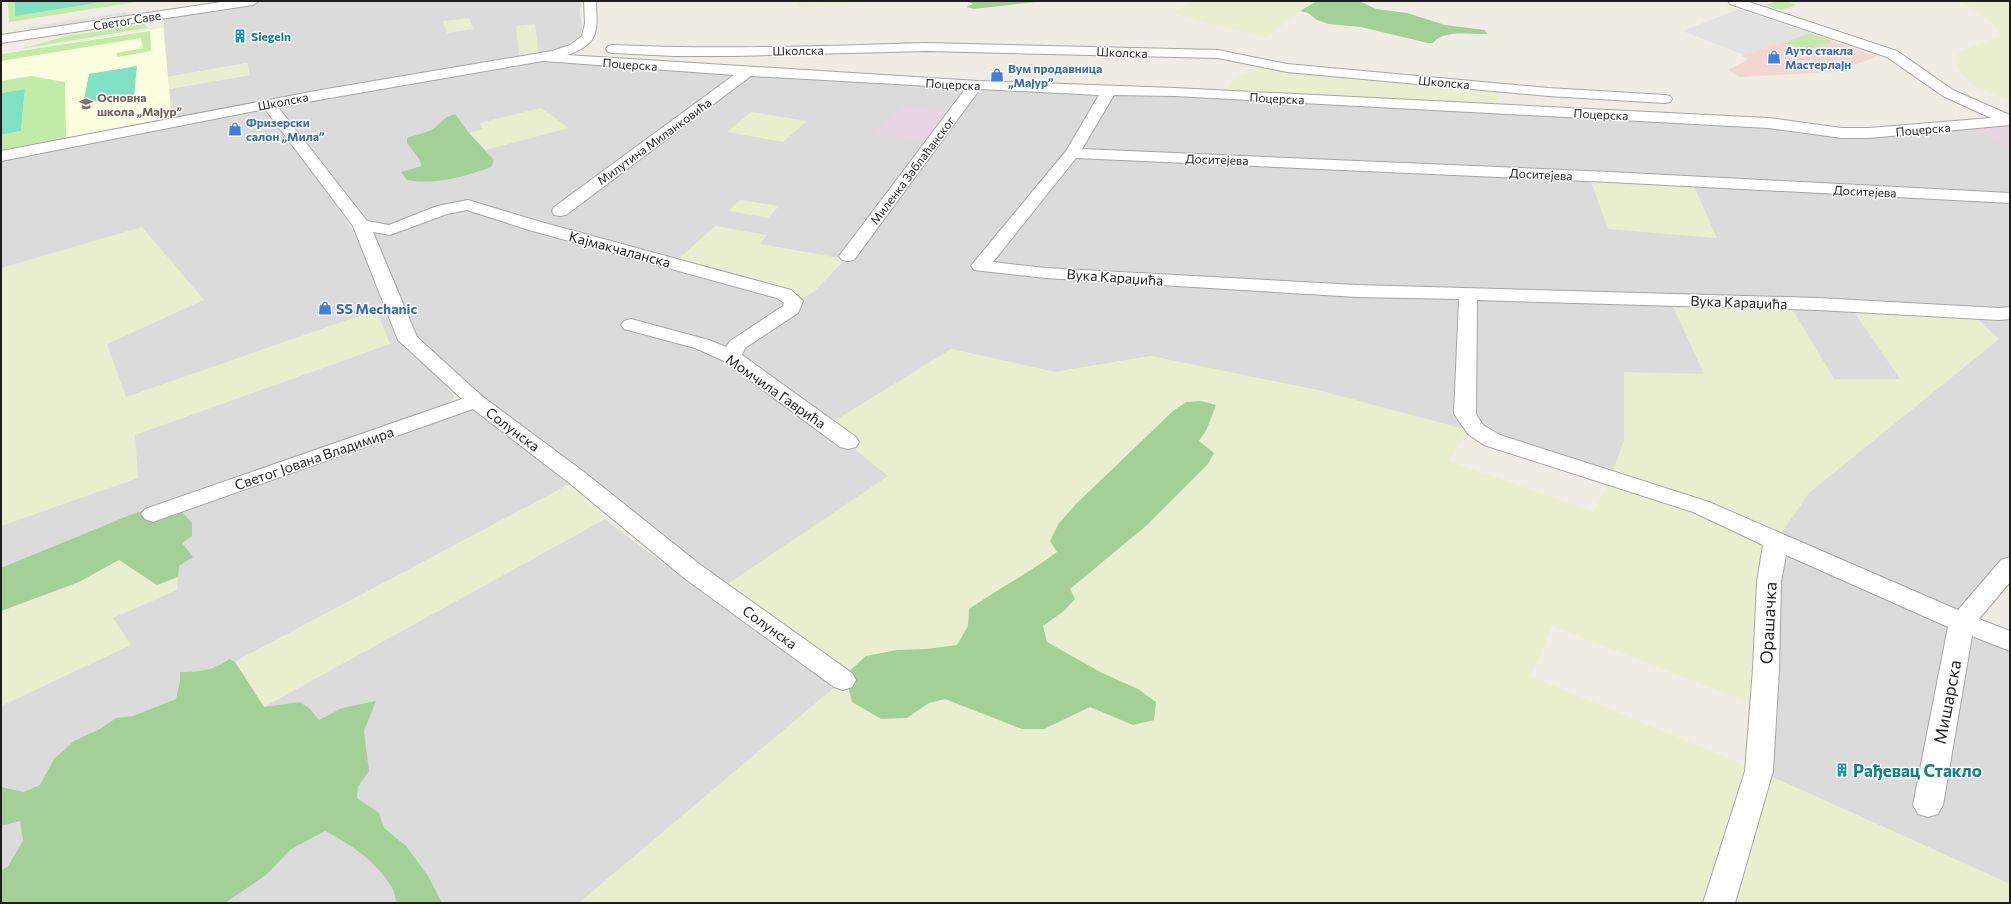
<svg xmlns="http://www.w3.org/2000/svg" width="2011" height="904" viewBox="0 0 2011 904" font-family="Commissioner,sans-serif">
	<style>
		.residential { fill: #dcdbdb }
		.commercial { fill: #f1d6d2 }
		.industrial { fill: #e8d5e3 }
		.education { fill: #fcffdd }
		.farmland { fill: #e9efce }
		.grass { fill: #c3eba8 }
		.forest { fill: #a3d097 }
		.pitch { fill: #7fe0c3 }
		.parking { fill: #e2e2e2 }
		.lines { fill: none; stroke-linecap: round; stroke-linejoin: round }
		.minor-casing { stroke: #a5a5a5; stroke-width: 2 }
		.minor { fill: #fff; fill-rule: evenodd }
		.labels { text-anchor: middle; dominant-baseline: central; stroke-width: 3; stroke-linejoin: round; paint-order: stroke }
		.far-street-label { font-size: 12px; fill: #1e1e1e; stroke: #fff }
		.far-culture-label { font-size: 12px; font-weight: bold; fill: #0d838f; stroke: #fff; text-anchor: start }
		.far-shop-label { font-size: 12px; font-weight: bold; fill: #366cbe; stroke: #fff; text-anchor: start }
		.far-education-label { font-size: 12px; font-weight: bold; fill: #785e54; stroke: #fff; text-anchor: start }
		.street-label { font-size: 14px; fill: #1e1e1e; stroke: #fff }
		.shop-label { font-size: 14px; font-weight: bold; fill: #366cbe; stroke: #fff; text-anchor: start }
		.near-street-label { font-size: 17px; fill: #1e1e1e; stroke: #fff }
		.near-culture-label { font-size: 17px; font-weight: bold; fill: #0d838f; stroke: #fff; text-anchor: start }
	</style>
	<rect width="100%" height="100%" fill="#efece4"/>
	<g class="residential">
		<path d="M258,1H582L580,11L582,30L577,38L566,46L539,55L516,26L520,58L338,88L172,119L169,89L250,75L247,63L168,77L163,15Z"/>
		<path d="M543,57L1476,108L1842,133L2010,121V566L1962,622L2010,641V884L1759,771L1776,541L1477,433L1151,356L1055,372L951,349L848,442L889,476L719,590L408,340L361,225L269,104Z"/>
		<path d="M245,110L264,111L273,120L331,197L358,239L395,335L406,347L430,368L455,396L449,404L472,408L572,483L236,661L263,706L605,519L640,546L835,687L579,903H1V159Z"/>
	</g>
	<path class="commercial" d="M1810,33L1877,57L1832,72L1739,77L1728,70L1749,59L1741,56Z"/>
	<g class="industrial">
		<path d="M902,106L950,113L930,140L874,135Z"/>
		<path d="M2010,126V150L1975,127Z"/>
	</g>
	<path class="education" d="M163,28L172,119L1,150V54Z"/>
	<g class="farmland">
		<path d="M796,1H874L799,9Z"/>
		<path d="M1192,1H1317L1299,12L1267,37L1214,25L1174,13Z"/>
		<path d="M1959,1H2010V101L1974,86L1959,70L1955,59L1961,51L2000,36L1998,28L1981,14Z"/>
		<path d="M469,18L473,29L447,33L443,21Z"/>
		<path d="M535,24L539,58L520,61L516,26Z"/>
		<path d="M247,63L250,75L169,89L168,77Z"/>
		<path d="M1268,64L1501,88L1497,109L1230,95V85L1235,78Z"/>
		<path d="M541,108L569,128L485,150L469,133L482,129L480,123Z"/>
		<path d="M751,112L807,121L783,142L727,132Z"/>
		<path d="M1589,176L1692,182L1717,238L1608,229Z"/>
		<path d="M740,200L779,206L768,218L729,211Z"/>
		<path d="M715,226L767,235L760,244L845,259L817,289L804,298L794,301L673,264Z"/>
		<path d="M142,227L204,300L107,344L126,397L376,310L390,344L135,435L138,478L1,526V268Z"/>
		<path d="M1670,300L1789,304L1834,379H1900L1850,306L1971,313L1999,339L1809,493L1776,541L1763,708L1552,626L1531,676L1759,771L2010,884V903H579L835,687L719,590L888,476L826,426L951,349L1055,372L1151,356L1318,390L1468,430L1449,461L1594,512L1610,478L1624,441V372L1704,374Z"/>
		<path d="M568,485L605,519L264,707L235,662Z"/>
		<path d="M119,559L157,585L178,577L177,590L113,618L131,645L1,706V611L79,582Z"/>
	</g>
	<g class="grass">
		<path d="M8,1H143L9,22Z"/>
		<path d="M1753,1L1766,5L1777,1H1785L1797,5L1781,10Z"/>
		<path d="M145,24L147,28L20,49L67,36Z"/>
		<path d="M150,31L151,51L117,57V53L143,48L141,38L1,61V54Z"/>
		<path d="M1810,33L1832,41C1812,48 1805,50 1784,43Z"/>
		<path d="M31,76L65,82L66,138L1,150V135L21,131L25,89L1,93V81Z"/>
	</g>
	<g class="forest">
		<path d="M967,1H1063L1036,2L974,9L966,7L973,4Z"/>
		<path d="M1317,1H1359L1376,9L1407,13L1445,25L1485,30L1487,34C1471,35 1444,29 1433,43H1428L1361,27L1329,24L1317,20L1308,13L1300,11Z"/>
		<path d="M455,114L469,133L494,160L491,167C464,177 436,185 407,180L401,172L422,166L419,159L407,143V138L432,130L447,117Z"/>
		<path d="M1201,401L1216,405L1206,431L1199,441L1214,453L1208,464L1147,525L1070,589L1075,599L1064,611L1043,626L1047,642L1102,673L1138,689L1156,702L1154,720L1133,725L1090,707L1044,729H1022L945,699L929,703L907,718L881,719L852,702L845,675L866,656L897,650L927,649L957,645L968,626L969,609C998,589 1029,573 1057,552L1050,541L1059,523L1077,503L1173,411L1186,402Z"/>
		<path d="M155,507L180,510L192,523V536L182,543L193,557L179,566L178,577L157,585L119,560L79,582L1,611V568L130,515Z"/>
		<path d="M229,659L235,662L264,707L300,702L310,709L319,720L342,708L376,701L364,731L369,771L358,787L357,798L379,813L384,828L406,846L428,876L442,903H397C395,897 394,890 391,886C376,861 350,844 325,831L291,849L266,875L225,903H1V871L8,866L23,841L20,821L1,826V787L24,792L40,785L54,759L74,741L100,729L116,718L133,716L176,699L180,681V672C199,672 213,671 229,659Z"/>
	</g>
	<g class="pitch">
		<path d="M15,1H108L15,16Z"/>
		<path d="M137,66L134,96L83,104L89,74Z"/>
		<path d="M25,89L21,131L1,135V93Z"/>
	</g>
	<g class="parking">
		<path d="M1739,9L1756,15L1810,33L1744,55L1683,31Z"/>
		<path d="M126,12L127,16L28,31L29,27Z"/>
	</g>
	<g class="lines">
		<g class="minor-casing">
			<g id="minor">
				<path d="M228,1H259L253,5L1,43V35Z"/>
				<path d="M584,1H596C597,31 600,44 567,55L978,81L1175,88L1768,118L1842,128H1869L1991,118L1943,96L1887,57L1730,4L1728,1H1746L1897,51L1953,90L2010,115V125L1869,138H1842L1768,128L1175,96L1114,95L1082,149L1610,172L2010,193V203L1610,182L1076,158L993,262L1045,268L1357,285L1818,298L1999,308L2010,307V319L1999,320L1818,310L1477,300L1476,414L1483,425L1500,435L1709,502L1958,610L2001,560L2010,557V582L1979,619L2010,631V651L1972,636L1943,805L1938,814L1928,817L1918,814L1913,805L1948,627L1786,555L1781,582L1779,669L1773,771L1735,903H1703L1745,771L1753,669L1757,582L1763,545L1693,512L1484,445L1468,434L1454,414L1459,299L1357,297L1045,278L974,270L971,266L974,262L1066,151L1099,95L980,89L854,260L848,261L842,260L839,256L966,88L751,76L566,215L560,216L554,215L552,211L554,207L734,75L543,61L278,107L367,221L389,225L437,206L468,200L541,222L791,290L803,301L798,313L745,348L742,355L856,437L859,442L856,447L848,449L840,447L724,361L695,348L624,329L621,325L624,321L631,319L709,340L726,347L730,341L783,306L784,303L777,298L529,230L467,210L447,214L390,235L373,232L417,337L483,397L584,472L702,566L852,673L856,680L852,687L843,690L834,687L684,578L568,482L473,409L161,519L153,522L145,519L141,514L145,509L462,399L398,340L353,226L265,109L1,161V151L321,90L552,51L570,45L582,36L585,23Z"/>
				<path d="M926,43L1218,50L1287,64L1548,88L1665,95L1670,96L1672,99L1670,102L1665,103L1548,96L1287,72L1218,58L926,51L735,56H674L613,53L608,52L606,49L608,46L613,45C717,50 822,46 926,43Z"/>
			</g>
		</g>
		<use href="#minor" class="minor"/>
	</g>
	<defs>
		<g id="building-bare" transform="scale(1.08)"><path d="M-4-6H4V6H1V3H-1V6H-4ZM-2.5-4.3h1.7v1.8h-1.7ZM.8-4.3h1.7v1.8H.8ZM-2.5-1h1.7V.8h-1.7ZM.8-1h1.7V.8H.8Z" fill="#0f9aa8" stroke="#fff" stroke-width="2.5" paint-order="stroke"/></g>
		<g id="shop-bare" transform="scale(1.08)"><path d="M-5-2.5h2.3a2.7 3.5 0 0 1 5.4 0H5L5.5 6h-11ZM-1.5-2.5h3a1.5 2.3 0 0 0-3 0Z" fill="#3f7fe0" stroke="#fff" stroke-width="2.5" paint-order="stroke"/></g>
		<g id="school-bare" transform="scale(1.08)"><path d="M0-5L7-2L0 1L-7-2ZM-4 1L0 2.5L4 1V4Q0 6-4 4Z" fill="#8d6e63" stroke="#fff" stroke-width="2.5" paint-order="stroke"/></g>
	</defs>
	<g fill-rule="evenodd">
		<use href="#building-bare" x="240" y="36"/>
		<use href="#shop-bare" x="1774" y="57"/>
		<use href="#shop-bare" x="997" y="75"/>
		<use href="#school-bare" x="86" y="104"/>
		<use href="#shop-bare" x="235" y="129"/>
		<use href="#shop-bare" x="325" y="308"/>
		<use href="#building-bare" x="1842" y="770"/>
	</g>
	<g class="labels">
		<g class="far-street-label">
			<text transform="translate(127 20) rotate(-9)">Светог Саве</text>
			<text transform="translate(798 50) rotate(-1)">Школска</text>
			<text transform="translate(1122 52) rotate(2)">Школска</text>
			<text transform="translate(630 64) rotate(4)">Поцерска</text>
			<text transform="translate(1444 82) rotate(5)">Школска</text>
			<text transform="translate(953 84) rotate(3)">Поцерска</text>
			<text transform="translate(1277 98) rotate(3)">Поцерска</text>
			<text transform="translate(283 101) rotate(-11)">Школска</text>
			<text transform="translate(1601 114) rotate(3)">Поцерска</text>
			<text transform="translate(1923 129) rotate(-5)">Поцерска</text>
			<text transform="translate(654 141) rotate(-36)">Милутина Миланковића</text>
			<text transform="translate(1217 159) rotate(2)">Доситејева</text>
			<text transform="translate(912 170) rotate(-53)">Миленка Заблаћанског</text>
			<text transform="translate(1541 174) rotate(3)">Доситејева</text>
			<text transform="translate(1865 191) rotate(3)">Доситејева</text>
		</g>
		<g class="far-culture-label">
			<text x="251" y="36">Siegeln</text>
		</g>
		<g class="far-shop-label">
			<text x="1785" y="50">Ауто стакла<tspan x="1785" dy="14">Мастерлајн</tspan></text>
			<text x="1008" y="68">Вум продавница<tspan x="1008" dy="14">„Мајур”</tspan></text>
			<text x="246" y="122">Фризерски<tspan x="246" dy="14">салон „Мила”</tspan></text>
		</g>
		<g class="far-education-label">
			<text x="97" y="97">Основна<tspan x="97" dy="14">школа „Мајур”</tspan></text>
		</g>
		<g class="street-label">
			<text transform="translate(620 249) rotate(15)">Кајмакчаланска</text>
			<text transform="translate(1115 277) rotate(4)">Вука Караџића</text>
			<text transform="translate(1739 302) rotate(2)">Вука Караџића</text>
			<text transform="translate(776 391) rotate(35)">Момчила Гаврића</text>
			<text transform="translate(513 429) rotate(37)">Солунска</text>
			<text transform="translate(314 458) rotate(-19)">Светог Јована Владимира</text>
			<text transform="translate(770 627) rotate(36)">Солунска</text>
		</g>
		<g class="shop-label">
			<text x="336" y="308">SS Mechanic</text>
		</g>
		<g class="near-street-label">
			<text transform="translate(1768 623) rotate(-87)">Орашачка</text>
			<text transform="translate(1947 702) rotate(-79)">Мишарска</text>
		</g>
		<g class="near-culture-label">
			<text x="1853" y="770">Рађевац Стакло</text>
		</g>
	</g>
	<rect width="2011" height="904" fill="none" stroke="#1e1e1e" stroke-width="4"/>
</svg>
